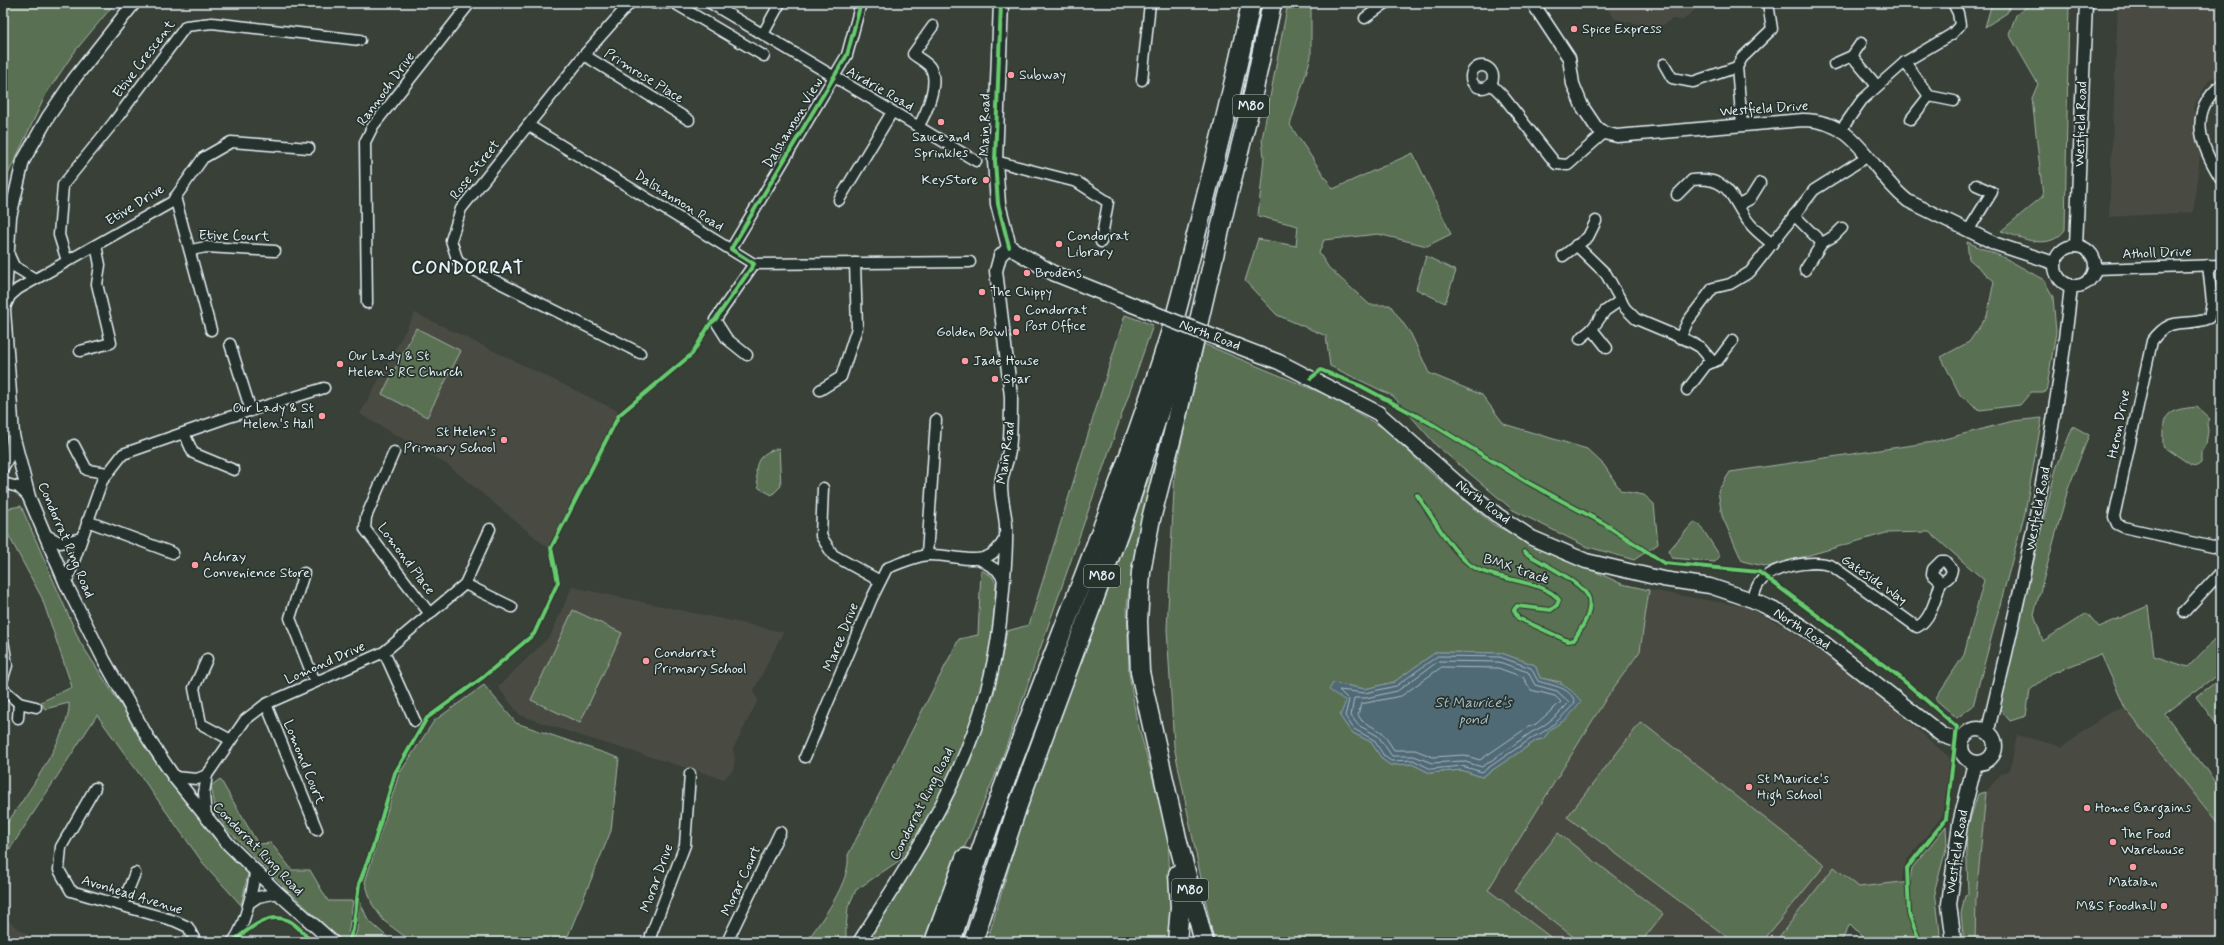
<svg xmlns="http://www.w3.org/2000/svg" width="2224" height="945" viewBox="0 0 2224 945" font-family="Mynerve,sans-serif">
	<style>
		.built { fill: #494c42 }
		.green { fill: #5a6f53; stroke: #a1b0a6; fill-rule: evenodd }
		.water { fill: #4f6974; stroke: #8c9fa9 }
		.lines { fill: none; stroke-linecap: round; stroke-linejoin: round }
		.shore { stroke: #abbbc3; stroke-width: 1 }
		.minor-casing { stroke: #e8f1f8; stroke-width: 13 }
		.tertiary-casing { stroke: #e8f1f8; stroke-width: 15 }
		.secondary-casing { stroke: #e8f1f8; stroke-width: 17 }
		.motorway-casing { stroke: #e8f1f8; stroke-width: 21 }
		.minor { stroke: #26332d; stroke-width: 10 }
		.tertiary { stroke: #26332d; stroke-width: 12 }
		.secondary { stroke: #26332d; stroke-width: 14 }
		.motorway { stroke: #26332d; stroke-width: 18 }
		.secondary-bridge-casing { stroke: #e8f1f8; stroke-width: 17; stroke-linecap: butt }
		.secondary-bridge { stroke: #26332d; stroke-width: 14 }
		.cycleway-casing { stroke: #26332d; stroke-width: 6 }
		.cycleway { stroke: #67ca6e; stroke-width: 4 }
		.poi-dot { fill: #ff9aa2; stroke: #26332d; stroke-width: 1.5 }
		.labels { text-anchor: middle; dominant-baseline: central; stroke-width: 3.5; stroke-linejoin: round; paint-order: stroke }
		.shield { fill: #26332d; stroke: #aeb8bb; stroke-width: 1 }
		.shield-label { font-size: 13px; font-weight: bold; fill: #e8f1f8 }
		.poi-label { font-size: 14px; fill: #e8f1f8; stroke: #26332d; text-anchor: start }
		.street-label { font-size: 14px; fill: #e8f1f8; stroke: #26332d }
		.water-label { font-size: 15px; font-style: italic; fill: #abbbc3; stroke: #26332d }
		.district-label { font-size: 18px; font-weight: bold; letter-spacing: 1px; fill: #e8f1f8; stroke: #26332d }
	</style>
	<rect width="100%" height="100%" fill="#394037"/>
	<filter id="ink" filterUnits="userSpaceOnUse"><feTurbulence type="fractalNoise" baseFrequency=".025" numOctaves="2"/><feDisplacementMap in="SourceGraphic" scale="8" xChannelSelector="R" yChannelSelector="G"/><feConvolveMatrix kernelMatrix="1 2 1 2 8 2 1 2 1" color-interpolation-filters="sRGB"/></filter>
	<g filter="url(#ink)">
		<g class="built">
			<path d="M1603,3H1703L1683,20L1672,19L1659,28L1615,19Z"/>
			<path d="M2118,3H2221V73L2209,80L2193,107L2200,155L2193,212L2109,217Z"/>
			<path d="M415,313L618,411L548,548L448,465L360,414Z"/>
			<path d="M572,587L783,632L753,692L758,700L733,749L735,758L733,770L724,779L578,735L520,715L498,687L551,635Z"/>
			<path d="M1649,590L1746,607L1787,628L1874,691L1951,759L1942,816L1906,861L1901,882L1859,887L1775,942H1557L1488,890L1607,697L1640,651Z"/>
			<path d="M2125,708L2221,827V942H1975L1976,898L1986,792L2001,774L2010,770L2017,735L2063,747L2109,712Z"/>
			<path d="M3,917L37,942H3Z"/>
		</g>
		<g class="green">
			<path d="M3,3H115L75,51L46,94L3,185Z"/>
			<path d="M1288,3H1311V57L1290,125L1333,189L1413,153L1451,234L1427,246L1378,234L1324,240L1319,253L1329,268L1370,305H1390L1411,334L1429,373L1482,395L1504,424L1587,449L1604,465L1621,491L1644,495L1654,504L1658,544L1634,560L1585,546L1513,510L1437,446L1393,396L1330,366L1326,336L1277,315L1245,281L1258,239L1296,246L1298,226L1258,216L1264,157L1262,139Z"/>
			<path d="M1992,3H2011L2007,13L1985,27Z"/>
			<path d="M2031,3H2069L2065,230C2048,252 2023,238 2001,231L2043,196L2032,98L2038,84L2009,34L2016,15Z"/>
			<path d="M1967,242L2005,258L2044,280L2053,297L2056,332L2046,392H2031L2020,405L1980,410L1960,395L1941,357L1969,342L1987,316L1994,281L1969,259Z"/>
			<path d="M1426,256L1456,271L1445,303L1416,289Z"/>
			<path d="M1125,315L1153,325L1000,764L962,853L929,942H867L908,876L969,765L994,694L1007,631L1029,625Z"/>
			<path d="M416,328L461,351L427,417L382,394Z"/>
			<path d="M1204,344L1329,396L1385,429L1430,472L1494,525L1622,584L1649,590L1640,651L1607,697L1488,890L1557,942H1214L1174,746L1167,629L1175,470ZM1436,652L1501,653L1535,665L1540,678L1561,682L1568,718L1552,728L1543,739L1537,740L1482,777L1461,770L1430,773L1412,764L1390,765L1382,759L1371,742L1351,732L1341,717L1346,701L1333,683L1365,689L1394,682Z"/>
			<path d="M3,380L11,456L3,462Z"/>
			<path d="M2197,407L2210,419L2207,424L2208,431L2206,444L2201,452V463L2197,466L2191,465L2163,446C2162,413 2166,410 2197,407Z"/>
			<path d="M2042,418L2025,512L1973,706L1957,718L1935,699L1964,655L1984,580L1929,532L1886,533L1768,567L1742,561L1722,516L1718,491L1730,472L1933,442L2013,421Z"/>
			<path d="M2073,426L2089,435L2068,489L2034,614L2043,641L2087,613L2099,627L2148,606L2154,656L2188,667L2221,633V672L2165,714L2221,790V827L2125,708L2101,654L2052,673L2030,690L2026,716L2010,721L1998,707L2056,469Z"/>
			<path d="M779,448L781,486L772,495L759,488C753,467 755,454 779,448Z"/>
			<path d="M1157,457L1137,537L1127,606L1129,673L1136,717L1168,833L1171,906L1168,942H987L1029,798Z"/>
			<path d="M21,506L80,642L158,763L248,874L241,905L203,863L97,715L10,849L3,837V829C21,803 72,732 69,703L45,709L41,702L72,687L42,598L3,525V509Z"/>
			<path d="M1694,522L1700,525L1720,556L1715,562L1672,558L1669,550Z"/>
			<path d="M981,570L992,576L996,584L993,633L983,681L962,752L942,793L903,858L856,890L848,907L846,928V942H806C821,921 851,882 848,855L959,639L978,635Z"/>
			<path d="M573,610L622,633L580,723L531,700Z"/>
			<path d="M2221,678V730L2196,697Z"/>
			<path d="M484,685L516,723L619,758L611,831L568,936L560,942H412L384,921L372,904L365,882L399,774L434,721Z"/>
			<path d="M1641,722L1825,865L1762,942H1734L1567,817Z"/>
			<path d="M220,779L258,844L271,843L292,870H310L328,901H353L348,935L343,942L283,886L225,827L216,811L211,786Z"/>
			<path d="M1986,792L1976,898L1975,942H1964L1961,914L1965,895L1968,894L1966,832L1978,794Z"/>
			<path d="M1946,826L1947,845L1935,890L1941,942H1868L1850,924L1841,942H1775L1834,867L1859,887L1910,881L1912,868Z"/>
			<path d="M1558,833L1663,914L1641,942H1580L1514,891Z"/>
			<path d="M359,899L368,920L393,942H353L357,930Z"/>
		</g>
		<path class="water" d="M1436,652L1501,653L1535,665L1540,678C1559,682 1569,686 1581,701L1568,718L1552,728L1543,739L1537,740L1482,777L1461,770L1430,773L1412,764L1390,765L1382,759L1371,742L1351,732L1340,716L1346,701L1329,690L1333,683L1365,689L1394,682Z"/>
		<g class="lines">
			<g class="shore">
				<path d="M1438,656L1500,657L1531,668L1538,681C1552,686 1569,686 1575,702C1568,712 1546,733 1535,736L1482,772L1462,766L1431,769L1413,760L1391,761L1384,756L1374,740L1354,729L1345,716L1349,700L1339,690L1365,693L1396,686Z"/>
				<path d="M1439,661L1499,662L1528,672L1535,685L1557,691L1569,702C1561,713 1544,727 1532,732L1482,767L1462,761L1432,763L1414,756H1392L1378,736L1358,725L1351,716L1354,698H1366L1397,691Z"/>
				<path d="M1442,667L1498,668L1523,677L1531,690L1555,696L1561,702L1536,724L1528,727L1480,760L1463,755L1433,757L1415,750H1394L1382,732L1362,721L1358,715L1361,704L1401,696Z"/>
			</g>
			<g class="minor-casing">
				<g id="minor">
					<path d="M630,3L584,55L461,209L451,240L458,262L640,353"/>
					<path d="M653,3H668"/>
					<path d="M674,3L764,56"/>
					<path d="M710,3L976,161"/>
					<path d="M1365,18L1386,3"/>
					<path d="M763,34L780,3"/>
					<path d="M584,55L689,120"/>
					<path d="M1852,56L1877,86"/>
					<path d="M1905,62L1929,96L1954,101"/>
					<path d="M1664,64L1672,78L1693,82L1737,67"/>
					<path d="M1834,64L1852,56L1861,43"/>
					<circle cx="1482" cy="77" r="11"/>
					<path d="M1142,80L1150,3"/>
					<path d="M1491,84L1503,96L1556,164L1568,165L1604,133"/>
					<path d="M2221,85C2187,113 2201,147 2221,179"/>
					<path d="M1911,119L1929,96"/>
					<path d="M528,125L754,264L970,262"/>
					<path d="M1742,125L1737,67L1742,58L1772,29L1768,3"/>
					<path d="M918,127C926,114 940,82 930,67C926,62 918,58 913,54L933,26"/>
					<path d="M1841,130L1862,100L1905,62L1952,34L1960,25L1958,13L1953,3"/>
					<path d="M995,161L1077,182L1108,202L1101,242"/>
					<path d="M1677,195L1692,180C1734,176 1731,203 1751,225C1757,232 1765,238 1772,244"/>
					<path d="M175,197L211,330"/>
					<path d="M839,200L892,112"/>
					<path d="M1739,205L1750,199L1760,183"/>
					<path d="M1794,215L1822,243"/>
					<path d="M1968,231L1992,192L1976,185"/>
					<path d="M1576,245L1606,274L1625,308L1636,319L1691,342L1700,347L1713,362"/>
					<path d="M731,249L847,55L861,3"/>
					<path d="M191,250L206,247L275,251"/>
					<path d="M8,253L14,266L35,279"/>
					<path d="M1563,256L1588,237L1596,221"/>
					<path d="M67,261L59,235L63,185L114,122L186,26L212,23L360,40"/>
					<path d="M2208,265L2212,302L2209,318C2184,329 2173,313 2152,341L2114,517L2117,524L2123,527L2213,547L2221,545"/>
					<path d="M2095,269L2221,265"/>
					<path d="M1805,270L1822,243L1834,236L1842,228"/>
					<path d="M367,303L365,142L373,126L470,3"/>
					<path d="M5,307L10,296L18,289L172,202L203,158L231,142L309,148"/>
					<path d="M1592,329L1607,348"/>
					<path d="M1680,338L1688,321L1713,288L1730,284L1750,272L1814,190L1868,156"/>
					<path d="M1580,339L1592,329L1605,311L1621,300"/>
					<path d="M230,344L251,411"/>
					<path d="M80,351L111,343L97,284L100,265L96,245"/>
					<path d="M747,355L727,339L715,320L754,264"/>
					<path d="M820,390L841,377L857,328L855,263"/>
					<path d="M1687,390L1706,365L1718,360L1733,340"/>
					<path d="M184,433L193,453L234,470"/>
					<path d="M74,445L87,470L108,473"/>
					<path d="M394,452L366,517L365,529L430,614"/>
					<path d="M3,468L10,455L12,438"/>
					<path d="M3,483L18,487L29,497"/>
					<path d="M823,488L821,536L833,555L880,581"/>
					<path d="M87,521L173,553"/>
					<path d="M46,535L61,543L81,538"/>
					<path d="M927,555L936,420"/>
					<path d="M979,559L997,570L1003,579"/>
					<path d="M304,573L290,618L315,682"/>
					<path d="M66,584L102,481L123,454L226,418L324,388"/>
					<path d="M465,584L512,607"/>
					<path d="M1752,600C1754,596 1755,590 1758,585C1769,566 1813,559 1832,566L1917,627C1931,620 1936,597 1941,582L1932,574L1933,569L1941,561H1945L1952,569C1951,577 1948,579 1941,582"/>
					<path d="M2184,612L2221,572"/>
					<path d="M3,640L7,665L3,678"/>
					<path d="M384,652L415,721"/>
					<path d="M207,659L194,688L201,724L231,740"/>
					<path d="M3,689L19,703L36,707"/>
					<path d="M266,704L317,830"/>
					<path d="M18,718L19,703"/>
					<path d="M805,757L872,598L887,568C899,564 915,556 928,555C960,554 987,573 1005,538"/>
					<path d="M174,777L197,779L207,775"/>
					<path d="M95,788L61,847L59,870L71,891L175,921L188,927L196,942"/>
					<path d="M206,818L204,793L207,775L245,720L266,704L384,652L465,584L490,529"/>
					<path d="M249,903L258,897L278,893"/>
					<path d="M122,905L135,873"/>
					<path d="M232,942C243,933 254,886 255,871"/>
					<path d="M651,942V935L685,845L690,774"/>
					<path d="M727,942L780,832"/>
				</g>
			</g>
			<g class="tertiary-casing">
				<g id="tertiary">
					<path d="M134,3L74,79L48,117L23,161L10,217L4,310L13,435L29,497L66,584L104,660L149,740L174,777L229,845L278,893L333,942"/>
					<path d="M1536,3V8L1569,58L1573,84L1582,106L1596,127L1604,133L1617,136L1803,120C1859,120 1870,172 1908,201L1996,244L2054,263"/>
					<circle cx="2075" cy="266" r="20"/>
					<path d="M2076,246L2086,3"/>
					<path d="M1988,730C2023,583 2056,437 2071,286"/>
					<path d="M859,942C924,841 987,744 1000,621C1003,590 1007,557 1006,525C1005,512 1001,499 1001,486C1001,474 1007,463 1009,451C1011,433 1011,414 1011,396L996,271L1000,256L1009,247"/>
				</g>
			</g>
			<g class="secondary-casing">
				<g id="secondary">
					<path d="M1001,3L995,161L998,204L1009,247L1053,273L1125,302"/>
					<path d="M1237,346L1279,362L1378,413L1457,483L1497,515L1532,538L1586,561L1663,579L1710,586L1752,600L1783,614L1807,630L1942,735L1960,741"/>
					<circle cx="1978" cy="746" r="17"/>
					<path d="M1954,942L1949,904L1960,824L1975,763"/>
				</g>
			</g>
			<g class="motorway-casing">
				<g id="motorway">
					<path d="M934,942L965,858"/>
					<path d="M951,942C1013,738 1104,544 1168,340C1179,307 1186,273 1195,239C1215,161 1235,82 1251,3"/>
					<path d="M973,942L1018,805L1126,513L1184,336"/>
					<path d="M1177,942L1180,907L1178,874"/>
					<path d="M1204,942L1177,838L1140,672L1138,621L1141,572L1150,523L1175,425L1225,208L1250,108L1272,3"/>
				</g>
			</g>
			<use href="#minor" class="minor"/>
			<use href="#tertiary" class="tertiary"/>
			<use href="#secondary" class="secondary"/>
			<use href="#motorway" class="motorway"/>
			<g class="secondary-bridge-casing">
				<path id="secondary-bridge" d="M1125,302L1237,346"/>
			</g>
			<use href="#secondary-bridge" class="secondary-bridge"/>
			<g class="cycleway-casing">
				<g id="cycleway">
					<path d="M1001,3L995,161L998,204L1009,247"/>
					<path d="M1311,378L1321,370L1361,386L1432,424L1527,482L1603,523L1664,563L1759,572L1897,675L1957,727L1946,819L1907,868L1909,914L1920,942"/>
					<path d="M1417,495C1432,516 1449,548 1469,564C1490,581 1544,579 1559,600L1557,605L1551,610L1517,606L1514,610L1518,618L1568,641L1574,640C1581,629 1592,613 1589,599C1585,583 1538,561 1524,552"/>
					<path d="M232,942C247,931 266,912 287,920C296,923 305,935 312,942"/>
					<path d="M348,942L353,930L359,884L373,847L395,773L427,718L482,678L534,634L558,582L551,548L619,415L692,354L710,324L715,320L754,264L731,249L847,55L861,3"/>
				</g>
			</g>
			<use href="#cycleway" class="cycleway"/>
		</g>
	</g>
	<g class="poi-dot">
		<circle cx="1574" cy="29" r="4"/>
		<circle cx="1011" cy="75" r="4"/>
		<circle cx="941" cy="122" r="4"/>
		<circle cx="986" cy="180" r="4"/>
		<circle cx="1059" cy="244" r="4"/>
		<circle cx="1027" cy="273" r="4"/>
		<circle cx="982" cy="292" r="4"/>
		<circle cx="1017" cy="318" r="4"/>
		<circle cx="1016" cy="332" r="4"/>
		<circle cx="965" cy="361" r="4"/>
		<circle cx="340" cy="364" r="4"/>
		<circle cx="995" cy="379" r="4"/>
		<circle cx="322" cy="416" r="4"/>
		<circle cx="504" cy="440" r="4"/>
		<circle cx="195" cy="565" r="4"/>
		<circle cx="646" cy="661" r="4"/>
		<circle cx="1749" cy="787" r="4"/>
		<circle cx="2087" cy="808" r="4"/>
		<circle cx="2113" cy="842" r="4"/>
		<circle cx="2133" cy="867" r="4"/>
		<circle cx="2164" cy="906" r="4"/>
	</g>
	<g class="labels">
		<g class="shield">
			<rect x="1233" y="95" width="36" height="22" rx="3"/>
			<rect x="1084" y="565" width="36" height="22" rx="3"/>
			<rect x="1172" y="879" width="36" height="22" rx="3"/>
		</g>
		<g class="shield-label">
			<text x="1251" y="106">M80</text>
			<text x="1102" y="576">M80</text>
			<text x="1190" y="890">M80</text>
		</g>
		<g class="poi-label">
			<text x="1582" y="29">Spice Express</text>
			<text x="1019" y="75">Subway</text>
			<text x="941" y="137" text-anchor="middle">Sauce and<tspan x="941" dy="16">Sprinkles</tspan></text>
			<text x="978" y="180" text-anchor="end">KeyStore</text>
			<text x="1067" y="236">Condorrat<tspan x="1067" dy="16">Library</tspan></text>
			<text x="1035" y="273">Brodens</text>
			<text x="990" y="292">The Chippy</text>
			<text x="1025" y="310">Condorrat<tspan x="1025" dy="16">Post Office</tspan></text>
			<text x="1008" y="332" text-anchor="end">Golden Bowl</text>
			<text x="348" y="356">Our Lady &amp; St<tspan x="348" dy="16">Helen's RC Church</tspan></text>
			<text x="973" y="361">Jade House</text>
			<text x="1003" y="379">Spar</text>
			<text x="314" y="408" text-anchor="end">Our Lady &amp; St<tspan x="314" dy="16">Helen's Hall</tspan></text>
			<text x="496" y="432" text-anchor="end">St Helen's<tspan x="496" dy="16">Primary School</tspan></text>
			<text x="203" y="557">Achray<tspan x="203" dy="16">Convenience Store</tspan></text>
			<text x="654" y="653">Condorrat<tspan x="654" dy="16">Primary School</tspan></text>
			<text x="1757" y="779">St Maurice's<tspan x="1757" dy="16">High School</tspan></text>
			<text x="2095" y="808">Home Bargains</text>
			<text x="2121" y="834">The Food<tspan x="2121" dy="16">Warehouse</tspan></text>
			<text x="2133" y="882" text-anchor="middle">Matalan</text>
			<text x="2156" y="906" text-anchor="end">M&amp;S Foodhall</text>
		</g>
		<g class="street-label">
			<text transform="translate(144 59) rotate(-53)">Etive Crescent</text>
			<text transform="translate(644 76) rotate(32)">Primrose Place</text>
			<text transform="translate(386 89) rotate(-54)">Rannoch Drive</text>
			<text transform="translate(880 89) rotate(30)">Airdrie Road</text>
			<text transform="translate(1764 109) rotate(-4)">Westfield Drive</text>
			<text transform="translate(793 123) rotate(-59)">Dalshannon View</text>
			<text transform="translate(2081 124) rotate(-88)">Westfield Road</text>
			<text transform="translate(985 125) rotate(-89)">Main Road</text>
			<text transform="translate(475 170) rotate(-52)">Rose Street</text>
			<text transform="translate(679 201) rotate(32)">Dalshannon Road</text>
			<text transform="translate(135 205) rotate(-32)">Etive Drive</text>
			<text transform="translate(234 236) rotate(1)">Etive Court</text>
			<text transform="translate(2157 253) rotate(-2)">Atholl Drive</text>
			<text transform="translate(1210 335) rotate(21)">North Road</text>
			<text transform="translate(2119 424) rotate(-79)">Heron Drive</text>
			<text transform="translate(1006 453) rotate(-82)">Main Road</text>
			<text transform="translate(1483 502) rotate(37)">North Road</text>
			<text transform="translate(2038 509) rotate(-79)">Westfield Road</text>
			<text transform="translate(66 540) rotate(67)">Condorrat Ring Road</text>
			<text transform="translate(406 559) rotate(53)">Lomond Place</text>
			<text transform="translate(1516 569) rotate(18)">BMX track</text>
			<text transform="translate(1874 580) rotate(35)">Gateside Way</text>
			<text transform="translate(1802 629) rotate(33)">North Road</text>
			<text transform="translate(841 637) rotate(-68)">Maree Drive</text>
			<text transform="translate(325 663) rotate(-24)">Lomond Drive</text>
			<text transform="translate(304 762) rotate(68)">Lomond Court</text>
			<text transform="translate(922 804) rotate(-63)">Condorrat Ring Road</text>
			<text transform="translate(258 849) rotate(46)">Condorrat Ring Road</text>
			<text transform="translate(1957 852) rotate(-81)">Westfield Road</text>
			<text transform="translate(657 878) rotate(-70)">Morar Drive</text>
			<text transform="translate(741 881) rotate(-65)">Morar Court</text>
			<text transform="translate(132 895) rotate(17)">Avonhead Avenue</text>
		</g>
		<g class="water-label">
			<text x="1473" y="703">St Maurice's<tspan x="1473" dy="17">pond</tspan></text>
		</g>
		<g class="district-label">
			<text x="468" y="268">CONDORRAT</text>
		</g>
	</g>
	<rect width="2224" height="945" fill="none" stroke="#26332d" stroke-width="16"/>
	<rect x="8" y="8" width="2208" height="929" fill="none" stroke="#e8f1f8" stroke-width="1.5" filter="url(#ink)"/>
</svg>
